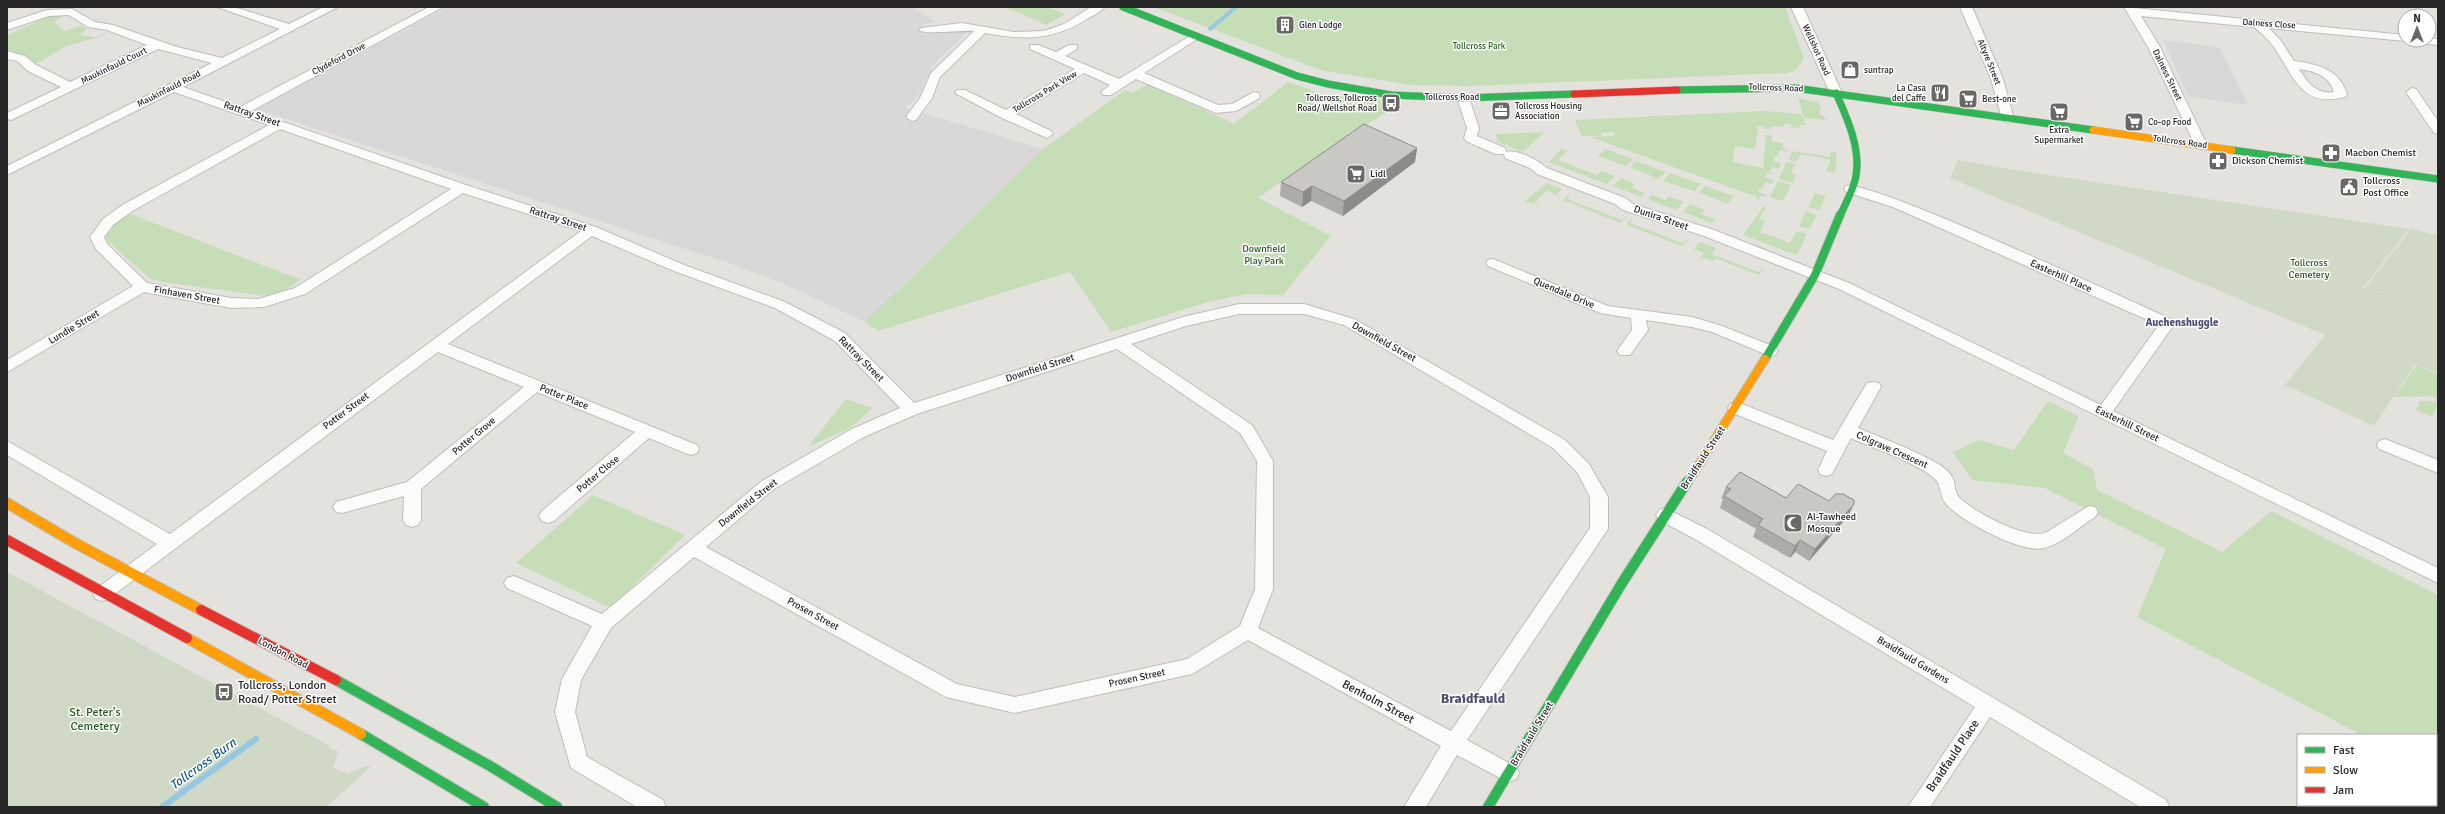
<svg xmlns="http://www.w3.org/2000/svg" width="2445" height="814" viewBox="0 0 2445 814" font-family="Signika,sans-serif">
	<style>
		.industrial { fill: #d9d7d8 }
		.green { fill: #c5deb8 }
		.cemetery { fill: #d0d9c5 }
		.lines { fill: none; stroke-linecap: round; stroke-linejoin: round }
		.stream-far1 { stroke: #96c9e1; stroke-width: 4 }
		.stream { stroke: #96c9e1; stroke-width: 6 }
		.street-casing { stroke: #bebebe; stroke-width: 2 }
		.fast-far2-casing { stroke: #bebebe; stroke-width: 8 }
		.fast-far1-casing { stroke: #bebebe; stroke-width: 10 }
		.fast-casing { stroke: #bebebe; stroke-width: 12 }
		.slow-far2-casing { stroke: #bebebe; stroke-width: 8 }
		.slow-far1-casing { stroke: #bebebe; stroke-width: 10 }
		.slow-casing { stroke: #bebebe; stroke-width: 12 }
		.jam-far1-casing { stroke: #bebebe; stroke-width: 8 }
		.jam-casing { stroke: #bebebe; stroke-width: 12 }
		.street { fill: #fbfbfa; fill-rule: evenodd }
		.fast-far2 { stroke: #30b455; stroke-width: 7 }
		.fast-far1 { stroke: #30b455; stroke-width: 8 }
		.fast { stroke: #30b455; stroke-width: 10 }
		.slow-far2 { stroke: #ff9f0a; stroke-width: 7 }
		.slow-far1 { stroke: #ff9f0a; stroke-width: 8 }
		.slow { stroke: #ff9f0a; stroke-width: 10 }
		.jam-far1 { stroke: #e5322d; stroke-width: 7 }
		.jam { stroke: #e5322d; stroke-width: 10 }
		.wall { fill: #adaca8 }
		.shaded-wall { fill: #8d8c88 }
		.building { fill: #c9c8c3; stroke: #8d8c88 }
		.labels { text-anchor: middle; dominant-baseline: central; stroke-width: 3; stroke-linejoin: round; paint-order: stroke }
		.far-street-label { font-size: 9px; fill: #272727; stroke: #fff }
		.far-poi-label { font-size: 9px; fill: #272727; stroke: #fff; text-anchor: start }
		.far-park-label { font-size: 9px; fill: #275c1f; stroke: #fff }
		.street-label { font-size: 10px; fill: #272727; stroke: #fff }
		.poi-label { font-size: 10px; fill: #272727; stroke: #fff; text-anchor: start }
		.park-label { font-size: 10px; fill: #275c1f; stroke: #fff }
		.neighbourhood-label { font-size: 11px; font-weight: bold; fill: #4c5073; stroke: #fff }
		.near-poi-label { font-size: 12px; fill: #272727; stroke: #fff; text-anchor: start }
		.near-street-label { font-size: 12px; fill: #272727; stroke: #fff }
		.near-park-label { font-size: 12px; fill: #275c1f; stroke: #fff }
		.near-water-label { font-size: 13px; font-style: italic; fill: #185b8a; stroke: #fff }
		.near-quarter-label { font-size: 14px; font-weight: bold; fill: #4c5073; stroke: #fff }
	</style>
	<rect width="100%" height="100%" fill="#e4e2dc"/>
	<g class="industrial">
		<path d="M448,7H912L935,22L922,25L927,34L950,30H965L968,32L934,64L917,98L905,108L1043,149L865,322L787,285L726,262L255,109Z"/>
		<path d="M2163,40L2219,47L2248,105L2189,97Z"/>
	</g>
	<g class="green">
		<path d="M1006,7H1047L1065,14L1046,25Z"/>
		<path d="M1154,7H1785L1804,58L1796,70L1788,73L1469,86L1411,85L1320,70Z"/>
		<path d="M51,15L63,16L54,22L64,31L80,26L87,29L79,35L96,37L107,32L99,37L67,46L34,65L31,59L7,53V35L35,23L31,20Z"/>
		<path d="M1288,82L1323,94L1388,101L1396,106L1307,163L1258,198L1331,236L1283,295L1247,294L1208,302L1111,332L1070,272L878,331L865,322L1043,149L1125,90L1133,93L1148,84L1234,124Z"/>
		<path d="M1798,98L1817,102L1821,107L1819,113L1827,120L1804,118Z"/>
		<path d="M1766,111L1801,114L1806,125H1799L1800,128L1791,127L1790,124H1784V127L1771,126V129H1764L1762,126H1756L1758,129L1755,149L1735,146L1733,162L1763,168L1766,135L1772,136V141L1783,143V149L1788,150L1787,152L1780,150L1777,156L1784,159L1775,156L1773,161L1781,163L1779,169L1772,167L1769,172L1776,175L1767,173L1765,178L1774,180L1772,184L1765,182L1762,188L1769,190L1760,188L1758,192L1767,195L1766,197L1761,196L1756,202L1757,197L1590,137L1615,136L1613,132L1601,133L1602,136H1580L1581,134L1575,120Z"/>
		<path d="M1544,132L1523,152L1498,142L1495,134Z"/>
		<path d="M1561,149L1567,151L1558,160L1597,175L1601,171L1615,176L1607,184L1549,162Z"/>
		<path d="M1605,149L1633,159L1626,166L1598,156Z"/>
		<path d="M1792,151L1830,157L1831,152L1837,153L1835,173L1826,171L1831,160L1801,154L1796,162L1789,160Z"/>
		<path d="M1636,161L1666,172L1659,179L1630,167Z"/>
		<path d="M1786,162L1795,164L1791,173L1796,175L1793,183L1779,179Z"/>
		<path d="M1670,173L1701,184L1695,191L1663,181Z"/>
		<path d="M1621,178L1635,184L1632,188L1645,193L1641,197L1613,186Z"/>
		<path d="M1778,181L1791,185L1783,201L1770,197Z"/>
		<path d="M1547,183L1562,189L1557,194L1562,197L1546,191L1534,203L1544,208L1525,201Z"/>
		<path d="M1705,186L1734,196L1727,204L1699,192Z"/>
		<path d="M1571,192L1567,199L1622,220L1629,214L1621,223L1563,200Z"/>
		<path d="M1815,193L1826,196L1819,210L1808,207Z"/>
		<path d="M1652,195L1665,200L1669,196L1684,202L1676,210L1648,199Z"/>
		<path d="M1690,204L1705,210L1701,214L1715,219L1712,223L1683,212Z"/>
		<path d="M1764,206H1766L1759,220L1765,221L1760,232L1790,243L1796,231L1807,234L1797,255L1743,235Z"/>
		<path d="M1806,211L1817,215L1809,229L1799,226Z"/>
		<path d="M128,213L301,280L284,291L265,296L163,282L149,278L104,238L113,226Z"/>
		<path d="M1634,216L1630,223L1682,243L1690,238L1682,246L1626,225Z"/>
		<path d="M1700,242L1716,248L1711,254L1759,272L1765,267L1759,275L1715,258L1713,261L1701,257L1704,253L1694,249Z"/>
		<path d="M2416,365L2438,374V399L2430,396L2394,397Z"/>
		<path d="M846,399L872,408L850,428L808,447Z"/>
		<path d="M2048,401L2079,416L2063,453L2093,469L2097,490L2222,552L2271,511L2438,595V775L2436,774V735H2362L2137,617L2166,549L2045,488L1972,480L1953,452L1979,440L2014,450Z"/>
		<path d="M2420,401H2435L2438,404L2432,417L2416,410Z"/>
		<path d="M593,495L685,535L611,608L516,563Z"/>
	</g>
	<g class="cemetery">
		<path d="M1958,160L2015,170L2409,229L2363,288L2416,301L2365,288L2411,229L2438,235V373L2415,364L2374,426L2285,385L2325,335L1950,178Z"/>
		<path d="M7,572L330,746L329,748L338,751L333,768L348,774L365,766L371,767L326,807H7Z"/>
	</g>
	<g class="lines">
		<path class="stream-far1" d="M1210,29L1236,7"/>
		<path class="stream" d="M162,807L256,739"/>
		<g class="street-casing">
			<g id="street">
				<path d="M217,7H234L289,24L323,7H338L183,87L240,107L429,7H443L251,111L466,185L596,227L684,265L785,302L845,333L914,403L1183,317L1239,304H1304L1354,319L1565,440L1589,464L1608,497V529L1467,740L1516,767L1519,773L1516,779L1509,782L1502,779L1457,755L1426,807H1404L1441,746L1248,640L1192,674L1015,713L946,697L694,557L611,628L581,680L575,712L587,757L663,800L666,807H637L571,768L555,712L562,679L592,626L507,588L504,583L507,578L513,576L519,578L602,614L762,481L852,429L900,408L835,341L775,308L674,271L592,236L448,344L697,445L699,449L697,453L691,455L685,453L649,438L554,521L548,523L542,521L539,516L542,511L635,432L537,392L421,489V520L418,525L412,527L406,525L403,520L404,496L342,513L336,512L333,507L336,502L407,482L524,387L438,352L108,599L102,601L96,599L93,594L96,589L157,544L7,455V441L170,534L581,231L463,193L305,294L264,307L231,308L144,292L7,372V360L133,286L96,249L90,237L103,219L124,204L269,125L174,92L7,175V166L212,63L158,49L11,120L7,119V113L61,87L28,71L17,61L7,59V51L25,56L36,65L70,82L147,45L107,30L88,27L69,15L49,16L7,30V23L47,10L72,9L95,22L113,25L177,47L222,58L280,29ZM280,129L451,189L295,288L258,299L231,298L147,283L107,244L104,237L113,225L134,210ZM1239,314H1304L1344,325L1553,448L1577,472L1590,497V528L1451,731L1258,628L1273,589V461L1252,425L1131,344L1186,326ZM1117,349L1240,433L1257,461L1255,589L1240,626L1187,659L1015,697L957,684L706,547L774,489L864,437L917,414Z"/>
				<path d="M1091,7H1105C1100,12 1093,16 1087,19C1052,41 1024,40 985,33L940,77L932,98L916,120L912,121L906,117L920,98L931,73L974,31C963,30 924,35 919,30L921,28L962,23L1014,32L1044,31L1064,24Z"/>
				<path d="M1791,7H1803L1842,93L1840,96H1832L1830,93Z"/>
				<path d="M1960,7H1972L2003,79L2014,119L2012,122L2008,123L2002,119L1991,79Z"/>
				<path d="M2124,7L2405,35V40H2409L2405,41L2269,28L2281,41L2294,61C2318,64 2339,69 2347,94L2345,97C2301,108 2295,78 2274,47C2269,40 2261,33 2254,27L2141,16L2160,47L2207,145L2201,149L2195,145L2148,47ZM2299,69C2314,71 2329,75 2334,92C2317,95 2307,82 2299,69Z"/>
				<path d="M1195,33L1201,36L1199,38L1144,73L1218,105L1232,104L1254,92L1258,93L1260,96L1258,99L1236,111L1216,113L1136,79L1111,95H1103L1101,92L1110,85L1084,73L1016,114L1051,131L1053,134L1047,138L1002,118L955,93L957,90H965L1006,110L1075,69L1030,49V45H1038L1056,52L1069,45H1077V49L1065,56L1119,79Z"/>
				<path d="M2429,38L2438,39V45L2420,43L2414,40H2429Z"/>
				<path d="M2412,88L2416,89L2438,121V134L2434,133L2406,92Z"/>
				<path d="M1463,94L1469,98L1479,128L1477,136L1505,148L1506,152C1518,149 1538,160 1547,168L1625,198L1633,204L1714,230L1849,283L2101,405L2159,325L1893,207L1846,192L1844,189L1846,186C1872,180 2130,301 2173,320L2175,323L2173,326L2113,411L2438,568V583L1839,289L1704,236L1623,210L1615,204L1537,174L1530,168L1505,158L1504,154H1495L1466,141L1464,138L1467,128L1457,98Z"/>
				<path d="M1493,259L1608,306L1692,317L1722,326L1775,347L1778,351L1775,355L1770,356L1712,332L1692,327L1646,320L1648,330L1630,355H1620L1617,351L1632,330L1631,318L1600,313L1488,266L1486,263L1488,260Z"/>
				<path d="M1873,382L1879,383L1881,387L1858,428C1882,438 1909,448 1933,461C1941,465 1951,472 1954,481C1955,486 1955,492 1958,496C1971,511 2029,542 2047,532L2089,506L2095,507L2098,512L2095,517C2079,527 2063,543 2044,548C2022,554 1961,521 1946,504C1940,497 1941,485 1936,480C1921,464 1872,448 1851,438L1832,474L1826,476L1820,474L1818,470L1827,451L1730,412L1728,408L1730,404H1742L1833,440L1867,383Z"/>
				<path d="M2385,439L2438,460V473L2379,449L2377,445L2379,441Z"/>
				<path d="M1665,508L1707,529L2166,800L2169,807H2140L1990,717L1930,807H1908L1975,707L1695,539L1659,520L1656,515L1659,510Z"/>
			</g>
		</g>
		<g class="fast-far2-casing">
			<g id="fast-far2">
				<path d="M1123,7L1297,76L1328,84L1391,95L1463,98L1574,94"/>
				<path d="M1677,90L1795,88L2093,130"/>
				<path d="M1836,93C1847,118 1861,148 1856,176C1854,189 1845,204 1840,216"/>
				<path d="M2232,150L2438,179"/>
			</g>
		</g>
		<g class="fast-far1-casing">
			<g id="fast-far1">
				<path d="M1765,359L1815,275L1840,215"/>
				<path d="M1687,483L1700,463"/>
			</g>
		</g>
		<g class="fast-casing">
			<g id="fast">
				<path d="M336,680L490,766L557,807"/>
				<path d="M361,734L484,807"/>
				<path d="M1488,807L1622,583L1687,482"/>
			</g>
		</g>
		<g class="slow-far2-casing">
			<path id="slow-far2" d="M2093,130L2232,150"/>
		</g>
		<g class="slow-far1-casing">
			<path id="slow-far1" d="M1700,463L1765,359"/>
		</g>
		<g class="slow-casing">
			<g id="slow">
				<path d="M7,503L75,543L201,610"/>
				<path d="M187,638L361,734"/>
			</g>
		</g>
		<g class="jam-far1-casing">
			<path id="jam-far1" d="M1574,94L1677,90"/>
		</g>
		<g class="jam-casing">
			<g id="jam">
				<path d="M7,540L187,638"/>
				<path d="M201,610L336,680"/>
			</g>
		</g>
		<use href="#street" class="street"/>
		<use href="#fast-far2" class="fast-far2"/>
		<use href="#fast-far1" class="fast-far1"/>
		<use href="#fast" class="fast"/>
		<use href="#slow-far2" class="slow-far2"/>
		<use href="#slow-far1" class="slow-far1"/>
		<use href="#slow" class="slow"/>
		<use href="#jam-far1" class="jam-far1"/>
		<use href="#jam" class="jam"/>
	</g>
	<g class="wall">
		<path d="M1417,148L1415,162L1343,216L1311,201L1302,207L1280,196L1281,182Z"/>
		<path d="M1726,487L1786,498L1848,516L1809,561L1795,552L1790,558L1753,537L1756,529L1720,508L1723,499H1721Z"/>
	</g>
	<g class="shaded-wall">
		<path d="M1417,148L1415,162L1343,216L1344,201Z"/>
		<path d="M1312,186L1311,201L1302,207L1303,192Z"/>
		<path d="M1854,504L1848,516L1809,561L1815,549Z"/>
		<path d="M1800,540L1795,552L1790,558L1795,546Z"/>
	</g>
	<g class="building">
		<path d="M1364,124L1417,148L1344,201L1312,186L1303,192L1281,182Z"/>
		<path d="M1740,472L1786,498L1798,484L1829,501L1835,494H1843L1854,500V504L1815,549L1800,540L1795,546L1758,525L1763,519L1724,496L1731,489L1726,487Z"/>
	</g>
	<defs>
		<g id="building-square" transform="scale(1)"><rect x="-9" y="-9" width="18" height="18" rx="4" fill="#696866" stroke="#fff"/><path d="M-4-6H4V6H1V3H-1V6H-4ZM-2.5-4.3h1.7v1.8h-1.7ZM.8-4.3h1.7v1.8H.8ZM-2.5-1h1.7V.8h-1.7ZM.8-1h1.7V.8H.8Z" fill="#fff"/></g>
		<g id="shop-square" transform="scale(1)"><rect x="-9" y="-9" width="18" height="18" rx="4" fill="#696866" stroke="#fff"/><path d="M-5-2.5h2.3a2.7 3.5 0 0 1 5.4 0H5L5.5 6h-11ZM-1.5-2.5h3a1.5 2.3 0 0 0-3 0Z" fill="#fff"/></g>
		<g id="restaurant-square" transform="scale(1)"><rect x="-9" y="-9" width="18" height="18" rx="4" fill="#696866" stroke="#fff"/><path d="M-5-6h1v4h1v-4h1v4h1v-4h1v5L-1.5 .5V6h-2V.5L-5-1ZM5-6V6H3V1.5H1.5Q1.5-4 5-6Z" fill="#fff"/></g>
		<g id="supermarket-square" transform="scale(1)"><rect x="-9" y="-9" width="18" height="18" rx="4" fill="#696866" stroke="#fff"/><path d="M-6-5.5h2.5l.6 2H6L4.5 2H-2.5L-4.4-4H-6ZM-1.5 3.2a1.3 1.3 0 1 0 .1 0ZM3 3.2a1.3 1.3 0 1 0 .1 0Z" fill="#fff"/></g>
		<g id="bus-square" transform="scale(1)"><rect x="-9" y="-9" width="18" height="18" rx="4" fill="#696866" stroke="#fff"/><path d="M-5-6H5V4H4V6H2V4H-2V6H-4V4H-5ZM-3.5-4V0h7V-4ZM-3.5 1.2v1.5H-2V1.2ZM2 1.2v1.5H3.5V1.2Z" fill="#fff"/></g>
		<g id="office-square" transform="scale(1)"><rect x="-9" y="-9" width="18" height="18" rx="4" fill="#696866" stroke="#fff"/><path d="M-6-3h4V-5.5h4V-3h4V5H-6ZM-1-4.5V-3h2v-1.5ZM-6 0V1H6V0Z" fill="#fff"/></g>
		<g id="pharmacy-square" transform="scale(1)"><rect x="-9" y="-9" width="18" height="18" rx="4" fill="#696866" stroke="#fff"/><path d="M-2-6h4v4h4v4h-4v4h-4v-4h-4v-4h4Z" fill="#fff"/></g>
		<g id="civic-square" transform="scale(1)"><rect x="-9" y="-9" width="18" height="18" rx="4" fill="#696866" stroke="#fff"/><path d="M-.6-6.5H3V-4.5H.6V-3L4-1V1h2V6H-6V1h2V-1L-.6-3ZM-1.2 2.5V6h2.4V2.5Z" fill="#fff"/></g>
		<g id="mosque-square" transform="scale(1)"><rect x="-9" y="-9" width="18" height="18" rx="4" fill="#696866" stroke="#fff"/><path d="M3.5-4.9A6 6 0 1 0 3.5 4.9A5 5 0 1 1 3.5-4.9Z" fill="#fff"/></g>
	</defs>
	<g fill-rule="evenodd">
		<use href="#building-square" x="1285" y="25"/>
		<use href="#shop-square" x="1850" y="70"/>
		<use href="#restaurant-square" x="1940" y="93"/>
		<use href="#supermarket-square" x="1968" y="99"/>
		<use href="#bus-square" x="1391" y="103"/>
		<use href="#office-square" x="1501" y="111"/>
		<use href="#supermarket-square" x="2059" y="112"/>
		<use href="#supermarket-square" x="2134" y="122"/>
		<use href="#pharmacy-square" x="2331" y="153"/>
		<use href="#pharmacy-square" x="2218" y="161"/>
		<use href="#supermarket-square" x="1356" y="174"/>
		<use href="#civic-square" x="2349" y="187"/>
		<use href="#mosque-square" x="1793" y="523"/>
		<use href="#bus-square" x="224" y="692"/>
	</g>
	<g class="labels">
		<g class="far-street-label">
			<text transform="translate(2269 24) rotate(4)">Dalness Close</text>
			<text transform="translate(1816 50) rotate(66)">Wellshot Road</text>
			<text transform="translate(339 59) rotate(-28)">Clydeford Drive</text>
			<text transform="translate(1989 62) rotate(68)">Altyre Street</text>
			<text transform="translate(114 66) rotate(-26)">Maukinfauld Court</text>
			<text transform="translate(2167 75) rotate(64)">Dalness Street</text>
			<text transform="translate(1776 88) rotate(2)">Tollcross Road</text>
			<text transform="translate(169 89) rotate(-27)">Maukinfauld Road</text>
			<text transform="translate(1045 92) rotate(-31)">Tollcross Park View</text>
			<text x="1452" y="97">Tollcross Road</text>
			<text transform="translate(2180 142) rotate(8)">Tollcross Road</text>
		</g>
		<g class="far-poi-label">
			<text x="1299" y="25">Glen Lodge</text>
			<text x="1864" y="70">suntrap</text>
			<text x="1926" y="88" text-anchor="end">La Casa<tspan x="1926" dy="10">del Caffe</tspan></text>
			<text x="1377" y="98" text-anchor="end">Tollcross, Tollcross<tspan x="1377" dy="10">Road/ Wellshot Road</tspan></text>
			<text x="1982" y="99">Best-one</text>
			<text x="1515" y="106">Tollcross Housing<tspan x="1515" dy="10">Association</tspan></text>
			<text x="2148" y="122">Co-op Food</text>
			<text x="2059" y="130" text-anchor="middle">Extra<tspan x="2059" dy="10">Supermarket</tspan></text>
		</g>
		<g class="far-park-label">
			<text x="1479" y="46">Tollcross Park</text>
		</g>
		<g class="street-label">
			<text transform="translate(252 114) rotate(19)">Rattray Street</text>
			<text transform="translate(1661 218) rotate(19)">Dunira Street</text>
			<text transform="translate(558 219) rotate(18)">Rattray Street</text>
			<text transform="translate(2061 276) rotate(24)">Easterhill Place</text>
			<text transform="translate(1564 293) rotate(23)">Quendale Drive</text>
			<text transform="translate(187 295) rotate(10)">Finhaven Street</text>
			<text transform="translate(74 327) rotate(-31)">Lundie Street</text>
			<text transform="translate(1384 342) rotate(29)">Downfield Street</text>
			<text transform="translate(861 359) rotate(45)">Rattray Street</text>
			<text transform="translate(1040 368) rotate(-18)">Downfield Street</text>
			<text transform="translate(564 397) rotate(22)">Potter Place</text>
			<text transform="translate(346 411) rotate(-37)">Potter Street</text>
			<text transform="translate(2127 424) rotate(26)">Easterhill Street</text>
			<text transform="translate(474 436) rotate(-40)">Potter Grove</text>
			<text transform="translate(1892 450) rotate(24)">Colgrave Crescent</text>
			<text transform="translate(1703 458) rotate(-57)">Braidfauld Street</text>
			<text transform="translate(598 474) rotate(-40)">Potter Close</text>
			<text transform="translate(748 503) rotate(-38)">Downfield Street</text>
			<text transform="translate(813 614) rotate(29)">Prosen Street</text>
			<text transform="translate(283 653) rotate(28)">London Road</text>
			<text transform="translate(1913 660) rotate(31)">Braidfauld Gardens</text>
			<text transform="translate(1137 678) rotate(-12)">Prosen Street</text>
			<text transform="translate(1532 734) rotate(-59)">Braidfauld Street</text>
		</g>
		<g class="poi-label">
			<text x="2345" y="153">Macbon Chemist</text>
			<text x="2232" y="161">Dickson Chemist</text>
			<text x="1370" y="174">Lidl</text>
			<text x="2363" y="181">Tollcross<tspan x="2363" dy="12">Post Office</tspan></text>
			<text x="1807" y="517">Al-Tawheed<tspan x="1807" dy="12">Mosque</tspan></text>
		</g>
		<g class="park-label">
			<text x="1264" y="249">Downfield<tspan x="1264" dy="12">Play Park</tspan></text>
			<text x="2309" y="263">Tollcross<tspan x="2309" dy="12">Cemetery</tspan></text>
		</g>
		<g class="neighbourhood-label">
			<text x="2182" y="322">Auchenshuggle</text>
		</g>
		<g class="near-poi-label">
			<text x="238" y="685">Tollcross, London<tspan x="238" dy="14">Road/ Potter Street</tspan></text>
		</g>
		<g class="near-street-label">
			<text transform="translate(1378 702) rotate(28)">Benholm Street</text>
			<text transform="translate(1953 756) rotate(-56)">Braidfauld Place</text>
		</g>
		<g class="near-park-label">
			<text x="95" y="712">St. Peter's<tspan x="95" dy="14">Cemetery</tspan></text>
		</g>
		<g class="near-water-label">
			<text transform="translate(203 764) rotate(-36)">Tollcross Burn</text>
		</g>
		<g class="near-quarter-label">
			<text x="1473" y="698">Braidfauld</text>
		</g>
	</g>
	<rect width="2445" height="814" fill="none" stroke="#272727" stroke-width="16"/>
	<rect x="2297" y="734" width="140" height="72" fill="#ffffff" stroke="#a9a9a9"/>
	<rect x="2305" y="747" width="20" height="6" fill="#30b455" stroke="#a9a9a9"/>
	<text x="2333" y="754" font-size="12" fill="#272727">Fast</text>
	<rect x="2305" y="767" width="20" height="6" fill="#ff9f0a" stroke="#a9a9a9"/>
	<text x="2333" y="774" font-size="12" fill="#272727">Slow</text>
	<rect x="2305" y="787" width="20" height="6" fill="#e5322d" stroke="#a9a9a9"/>
	<text x="2333" y="794" font-size="12" fill="#272727">Jam</text>
	<g transform="translate(2417 28)"><circle r="19" fill="#ffffff" stroke="#a9a9a9"/>
	<path d="M0-3L7 15L0 10L-7 15Z" fill="#696866"/>
	<text y="-6" font-size="11" font-weight="bold" text-anchor="middle" fill="#272727">N</text>
	</g>
</svg>
